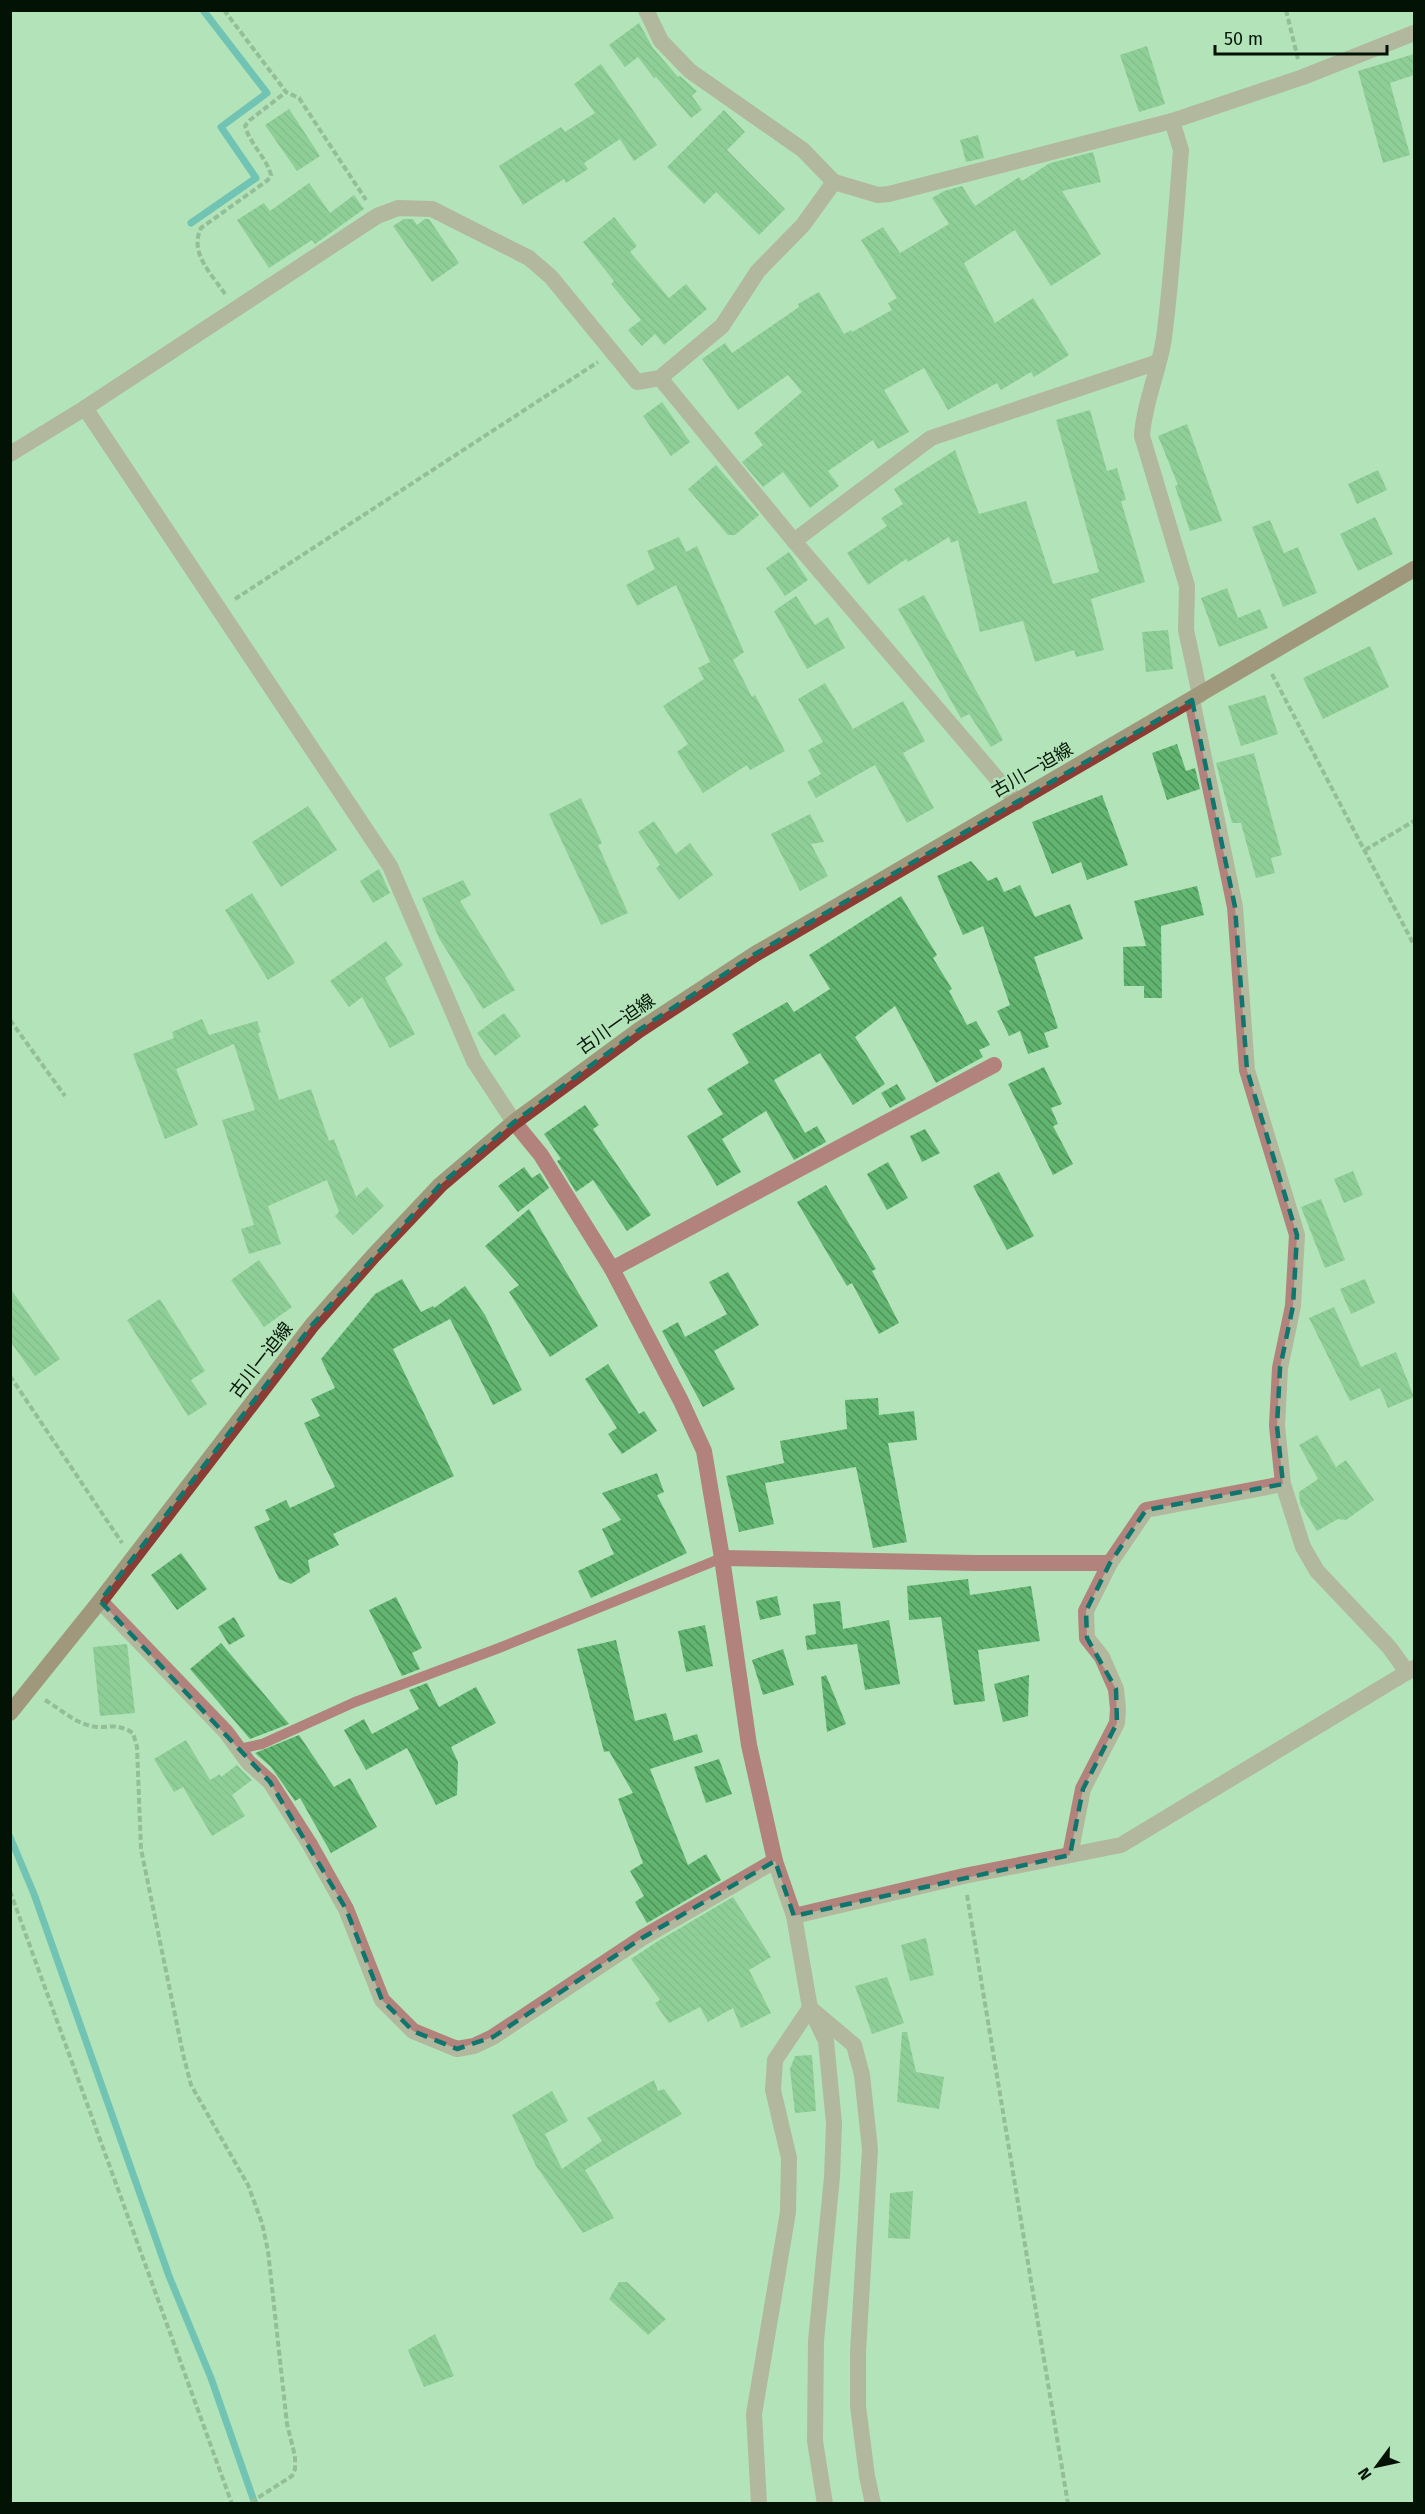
<svg xmlns="http://www.w3.org/2000/svg" width="1425" height="2514" viewBox="0 0 1425 2514" font-family="'Fira Sans','Noto Sans JP',sans-serif">
	<style>
		.lines { fill: none; stroke-linecap: round; stroke-linejoin: round }
		.stream { stroke: #229ead; stroke-width: 7 }
		.building { fill: url(#building-back-hatch) }
		.path { stroke: #6d9071; stroke-width: 4; stroke-dasharray: 6 3; stroke-linecap: butt }
		.service { stroke: #b1837c; stroke-width: 10 }
		.minor { stroke: #b1837c; stroke-width: 16 }
		.primary { stroke: #8b3c34; stroke-width: 16 }
		.marked { fill: none; stroke: #0f766e; stroke-width: 4.5; stroke-dasharray: 12 8; stroke-linejoin: round }
		.labels { text-anchor: middle; dominant-baseline: central; stroke-width: 5; stroke-linejoin: round; paint-order: stroke }
		.street-label { font-size: 18px; fill: #021205; stroke: #b3e3b8 }
	</style>
	<defs>
		<pattern id="building-back-hatch" width="6" height="6" patternUnits="userSpaceOnUse" patternTransform="scale(1.5)"><rect width="6" height="6" fill="#62b570"/><path d="M-1 5l2 2M0 0l6 6M5-1l2 2" fill="none" stroke="#4f925a"/></pattern>
	</defs>
	<rect width="100%" height="100%" fill="#b3e3b8"/>
	<g class="lines">
		<g class="stream">
			<path d="M191,223L256,178L221,127L267,93L203,10"/>
			<path d="M10,1837L34,1894L169,2276L211,2378L255,2504"/>
		</g>
	</g>
	<g class="building">
		<path d="M639,23L653,48L678,77L680,76L697,91L692,96L702,110L691,118L656,77L654,78L638,57L625,67L609,45Z"/>
		<path d="M1147,46L1165,104L1139,112L1120,55Z"/>
		<path d="M1414,54V75L1390,83L1410,155L1383,163L1358,71Z"/>
		<path d="M601,64L657,145L634,161L620,139L584,163L588,169L566,183L564,179L523,205L499,166L561,127L565,132L595,113L574,84Z"/>
		<path d="M289,109L320,156L297,171L265,125Z"/>
		<path d="M724,110L745,132L727,150L785,209L759,235L716,192L704,204L667,167Z"/>
		<path d="M978,135L984,158L966,162L960,140Z"/>
		<path d="M1093,152L1101,182L1062,191L1101,254L1051,286L1015,230L964,263L995,323L1033,298L1069,355L1034,377L1031,372L1001,390L997,383L948,410L924,368L884,390L909,432L878,449L873,440L828,471L839,486L810,508L783,472L763,487L742,462L763,445L754,433L802,392L788,375L738,410L702,359L725,343L732,353L799,307L798,304L819,292L844,334L851,330L852,332L892,310L888,303L897,298L861,240L883,227L900,253L949,224L932,198L944,191L962,186L975,206L1019,177L1022,181L1050,163Z"/>
		<path d="M309,183L330,213L354,195L364,209L315,244L312,240L269,268L237,220L264,203L270,211Z"/>
		<path d="M614,217L637,246L630,252L669,298L686,284L707,309L664,345L655,334L642,346L628,330L641,320L611,284L614,281L583,242Z"/>
		<path d="M404,219H413L417,225L425,219H429L459,263L432,282L393,226Z"/>
		<path d="M662,402L690,442L671,456L643,416Z"/>
		<path d="M1090,410L1107,471L1117,468L1126,500L1121,501L1145,582L1091,599L1104,650L1076,657L1074,650L1035,662L1023,621L980,632L958,540L951,543L949,537L908,562L906,559L868,585L847,553L887,526L881,518L903,504L894,489L955,450L979,514L1026,501L1053,584L1099,572L1056,420Z"/>
		<path d="M1187,424L1222,521L1190,531L1175,486L1178,485L1158,436Z"/>
		<path d="M716,465L759,515L735,535H728L688,489Z"/>
		<path d="M1378,470L1387,490L1357,504L1348,484Z"/>
		<path d="M1375,517L1393,554L1358,571L1340,534Z"/>
		<path d="M1270,520L1284,553L1298,547L1317,593L1283,607L1252,527Z"/>
		<path d="M679,537L686,552L697,546L744,652L733,660L752,697L755,695L785,751L750,770L747,765L703,793L677,752L688,744L663,706L704,679L698,668L710,662L676,585L637,606L626,585L655,569L647,551Z"/>
		<path d="M789,552L808,580L785,596L766,568Z"/>
		<path d="M1227,588L1238,618L1260,609L1268,628L1219,647L1201,598Z"/>
		<path d="M924,595L1003,740L991,747L969,714L961,718L898,609Z"/>
		<path d="M796,596L815,625L828,617L845,648L807,669L774,611Z"/>
		<path d="M1168,630L1173,669L1146,672L1142,632Z"/>
		<path d="M1370,646L1389,687L1323,719L1303,678Z"/>
		<path d="M825,683L853,729L903,701L925,741L903,753L934,808L907,823L875,765L816,798L807,782L821,774L808,750L823,742L798,699Z"/>
		<path d="M1265,695L1278,734L1241,746L1228,706Z"/>
		<path d="M1177,744L1186,771L1195,768L1200,789L1167,800L1152,753Z"/>
		<path d="M1254,753L1282,855L1271,858L1275,873L1256,878L1241,823H1232L1216,763Z"/>
		<path d="M1102,795L1128,865L1087,880L1081,862L1052,874L1032,822Z"/>
		<path d="M581,798L602,843L598,845L628,913L601,925L549,814Z"/>
		<path d="M308,806L337,850L281,887L252,842Z"/>
		<path d="M810,814L824,842L811,844L828,876L800,891L771,834Z"/>
		<path d="M654,821L676,854L690,843L713,875L679,900L656,868L660,865L638,832Z"/>
		<path d="M971,861L988,881L997,877L1004,892L1020,885L1035,917L1070,904L1083,939L1034,957L1058,1028L1044,1033L1049,1047L1028,1054L1020,1031L1009,1036L997,1011L1010,1005L983,926L963,935L937,876Z"/>
		<path d="M379,869L390,893L373,903L360,881Z"/>
		<path d="M463,880L471,895L460,901L515,990L483,1009L439,938L422,898Z"/>
		<path d="M1197,886L1204,915L1161,926L1162,998H1144V986H1124L1123,947L1146,946L1134,901Z"/>
		<path d="M252,893L295,963L268,980L225,910Z"/>
		<path d="M901,896L937,955L933,958L952,989L949,991L967,1025L976,1021L990,1045L979,1050L983,1057L936,1083L895,1006L855,1037L885,1084L853,1105L820,1053L774,1080L805,1133L817,1126L826,1142L794,1160L766,1111L722,1139L741,1172L717,1186L687,1136L723,1114L707,1089L749,1063L732,1034L787,1002L794,1012L830,989L809,955Z"/>
		<path d="M386,941L403,965L385,978L415,1034L390,1048L362,997L349,1007L330,981Z"/>
		<path d="M504,1013L521,1036L495,1056L477,1033Z"/>
		<path d="M202,1019L209,1035L257,1021L261,1032L258,1033L279,1100L311,1089L329,1141L334,1139L356,1197L367,1187L384,1206L353,1235L335,1216L339,1212L327,1180L268,1206L281,1244L249,1254L241,1229L254,1225L222,1120L255,1110L234,1044L176,1069L198,1125L165,1139L133,1054L174,1038L172,1032Z"/>
		<path d="M1044,1067L1062,1104L1051,1108L1058,1124L1053,1126L1073,1164L1053,1175L1008,1084Z"/>
		<path d="M897,1084L906,1099L890,1108L881,1093Z"/>
		<path d="M585,1105L599,1125L593,1129L651,1215L627,1231L593,1180L576,1192L557,1161L561,1159L544,1134Z"/>
		<path d="M925,1129L940,1153L922,1162L910,1136Z"/>
		<path d="M888,1162L908,1198L887,1210L867,1174Z"/>
		<path d="M524,1167L532,1178L540,1173L549,1188L518,1212L498,1186Z"/>
		<path d="M1353,1171L1363,1195L1344,1203L1334,1179Z"/>
		<path d="M999,1172L1034,1236L1007,1250L973,1186Z"/>
		<path d="M826,1185L876,1269L872,1271L899,1323L879,1334L852,1283L847,1286L797,1202Z"/>
		<path d="M1321,1199L1345,1260L1325,1268L1301,1207Z"/>
		<path d="M529,1209L598,1326L550,1357L509,1292L519,1285L485,1246Z"/>
		<path d="M259,1260L292,1307L264,1327L231,1280Z"/>
		<path d="M728,1272L759,1325L714,1351L735,1389L703,1407L662,1331L678,1322L685,1337L727,1314L709,1282Z"/>
		<path d="M402,1279L421,1312L433,1306L434,1308L465,1286L485,1315L522,1390L493,1405L450,1319L393,1349L454,1476L333,1534L339,1545L308,1560L310,1572L291,1584L279,1579L254,1527L270,1520L265,1510L286,1500L290,1508L335,1487L304,1423L320,1416L311,1399L335,1388L321,1359L375,1294Z"/>
		<path d="M1365,1279L1375,1303L1351,1314L1340,1289Z"/>
		<path d="M10,1288L60,1359L35,1376L10,1341Z"/>
		<path d="M160,1299L205,1371L191,1380L207,1404L188,1416L127,1320Z"/>
		<path d="M1334,1307L1361,1367L1396,1352L1414,1397L1388,1408L1380,1388L1350,1401L1309,1318Z"/>
		<path d="M608,1364L639,1414L644,1411L657,1431L622,1454L608,1434L617,1428L585,1379Z"/>
		<path d="M878,1398L879,1415L914,1411L917,1440L888,1443L907,1542L873,1548L856,1467L765,1483L774,1524L739,1532L726,1476L784,1463L780,1441L847,1429L845,1400Z"/>
		<path d="M1317,1435L1336,1467L1346,1460L1374,1500L1346,1520L1338,1519L1317,1531L1300,1504L1299,1492L1318,1479L1299,1445Z"/>
		<path d="M657,1473L664,1492L657,1495L687,1553L591,1598L578,1571L614,1554L602,1529L621,1520L602,1493Z"/>
		<path d="M181,1553L207,1589L177,1610L151,1575Z"/>
		<path d="M968,1579L970,1595L1031,1586L1040,1641L978,1650L985,1701L954,1705L941,1617L909,1620L907,1586Z"/>
		<path d="M777,1596L781,1615L760,1620L756,1601Z"/>
		<path d="M396,1597L422,1648L412,1653L420,1669L402,1676L369,1610Z"/>
		<path d="M840,1601L843,1629L889,1620L900,1684L865,1690L857,1644L807,1650L805,1636L816,1634L813,1604Z"/>
		<path d="M234,1617L245,1636L229,1645L218,1627Z"/>
		<path d="M705,1625L713,1666L686,1672L678,1631Z"/>
		<path d="M616,1640L635,1721L666,1713L674,1741L697,1734L703,1752L650,1769L688,1865L706,1854L721,1880L647,1923L635,1902L644,1896L630,1871L643,1863L618,1799L633,1793L609,1751L604,1752L577,1649Z"/>
		<path d="M221,1643L289,1724L250,1739L190,1669Z"/>
		<path d="M127,1644L135,1713L100,1716L93,1647Z"/>
		<path d="M783,1649L794,1685L763,1695L752,1660Z"/>
		<path d="M826,1675L846,1724L827,1732L821,1677Z"/>
		<path d="M1029,1675L1028,1716L1003,1722L994,1684Z"/>
		<path d="M427,1683L439,1707L476,1687L496,1723L451,1747L458,1762L457,1795L436,1805L407,1748L366,1770L344,1730L364,1719L372,1734L419,1709L409,1690Z"/>
		<path d="M299,1735L334,1787L350,1778L377,1827L331,1853L300,1798L295,1801L271,1767L255,1753Z"/>
		<path d="M186,1740L210,1780L220,1774L221,1777L237,1765L252,1780L232,1795L245,1816L212,1836L183,1787L174,1792L154,1759Z"/>
		<path d="M719,1759L732,1794L706,1803L694,1767Z"/>
		<path d="M733,1897L771,1957L749,1970L771,2013L741,2028L733,2008L708,2022L700,2007L669,2023L655,2003L660,2000L631,1959L658,1941Z"/>
		<path d="M926,1938L934,1975L910,1981L901,1945Z"/>
		<path d="M887,1977L904,2023L872,2034L855,1986Z"/>
		<path d="M902,2032H907L916,2072L944,2077L939,2109L897,2102Z"/>
		<path d="M812,2055L816,2111L795,2113L790,2069L795,2056Z"/>
		<path d="M654,2080L658,2091L664,2089L682,2114L585,2170L614,2218L583,2233L536,2166L512,2115L552,2091L568,2121L545,2134L562,2169L602,2141L587,2118Z"/>
		<path d="M913,2191L910,2239L888,2238L890,2193Z"/>
		<path d="M619,2282H627L666,2319L648,2335L609,2299Z"/>
		<path d="M435,2334L454,2376L424,2387L408,2350Z"/>
	</g>
	<g class="lines">
		<g class="path">
			<path d="M224,10L286,92L299,98L366,200"/>
			<path d="M1286,10L1298,59"/>
			<path d="M225,294C211,273 189,253 201,228L268,180L271,175C266,157 250,144 245,126L250,120L286,92"/>
			<path d="M235,599L598,362"/>
			<path d="M1272,674L1414,945"/>
			<path d="M1365,850L1414,821"/>
			<path d="M10,1020L65,1096"/>
			<path d="M10,1376L122,1543"/>
			<path d="M45,1700C60,1709 74,1722 91,1726C110,1730 113,1721 133,1733L137,1747L141,1849L183,2054L191,2085L248,2185L262,2223L268,2251L287,2424L295,2456V2469L292,2476L248,2504"/>
			<path d="M10,1891L232,2504"/>
			<path d="M967,1895L1068,2504"/>
		</g>
		<path class="service" d="M239,1749L262,1744L355,1702L499,1648L722,1558"/>
		<g class="minor">
			<path d="M646,10L661,41L690,71L803,150L834,182L878,195L889,194L1172,121L1303,77L1414,33"/>
			<path d="M1172,121L1181,150C1176,212 1172,275 1164,338C1159,371 1144,403 1142,436L1187,586L1186,630L1200,695"/>
			<path d="M660,378L794,541L1017,802"/>
			<path d="M85,408L390,866L474,1061L514,1122L541,1155L612,1269L681,1401L704,1451L722,1558L749,1745L775,1861L794,1916L810,2008L826,2041L834,2123L832,2177L816,2341L815,2441L825,2504"/>
			<path d="M10,454L85,408L377,216L398,208L432,209L529,258L551,277L637,382L660,378L722,326L758,271L803,225L834,182"/>
			<path d="M794,541L931,438L1158,362"/>
			<path d="M1192,700L1235,907L1247,1070L1297,1235L1293,1306L1280,1368L1277,1426L1283,1484L1303,1547L1317,1571L1389,1647L1407,1672"/>
			<path d="M612,1269L994,1065"/>
			<path d="M722,1558L976,1563H1110"/>
			<path d="M100,1601L226,1732L248,1762L270,1782L309,1843L346,1909L382,2000L413,2031L457,2049L474,2046L493,2037L642,1938L775,1861"/>
			<path d="M1070,1855L1083,1789L1117,1723L1118,1709L1116,1689L1102,1657L1087,1638L1086,1611L1110,1563L1146,1510L1283,1484"/>
			<path d="M794,1916L964,1876L1121,1845L1414,1668"/>
			<path d="M759,2504L754,2414L788,2212L789,2158L773,2090L775,2060L810,2008L854,2045L862,2075L870,2149L858,2352V2406L867,2476L873,2504"/>
		</g>
		<path class="primary" d="M10,1713L100,1601L312,1325L373,1256L440,1185L514,1122L639,1030L755,954L1414,569"/>
	</g>
	<path d="M0 0H1425V2514H0ZM1192,700L1235,907L1247,1070L1297,1235L1293,1306L1280,1368L1277,1426L1283,1484L1146,1510L1110,1563L1086,1611L1087,1638L1116,1689L1117,1723L1083,1789L1070,1855L794,1916L775,1861L642,1938L493,2037L457,2049L413,2031L382,2000L346,1909L270,1782L100,1601L312,1325L440,1185L514,1122L639,1030L755,954Z" fill="#b3e3b8" fill-opacity=".55" fill-rule="evenodd"/>
	<path class="marked" d="M1192,700L1235,907L1247,1070L1297,1235L1293,1306L1280,1368L1277,1426L1283,1484L1146,1510L1110,1563L1086,1611L1087,1638L1116,1689L1117,1723L1083,1789L1070,1855L794,1916L775,1861L642,1938L493,2037L457,2049L413,2031L382,2000L346,1909L270,1782L100,1601L312,1325L440,1185L514,1122L639,1030L755,954Z"/>
	<g class="labels">
		<g class="street-label">
			<text transform="translate(1032 770) rotate(-30)">古川一迫線</text>
			<text transform="translate(616 1024) rotate(-35)">古川一迫線</text>
			<text transform="translate(261 1360) rotate(-52)">古川一迫線</text>
		</g>
	</g>
	<rect width="1425" height="2514" fill="none" stroke="#021205" stroke-width="24"/>
	<g transform="translate(1377 2466) rotate(237)" stroke="#b3e3b8" stroke-width="4.5" paint-order="stroke">
	<path d="M0-4.5L10 22L0 15L-10 22Z" fill="#021205"/>
	<text y="-9" font-size="16" font-weight="bold" text-anchor="middle" fill="#021205">N</text>
	</g>
	<path d="M1215 45v9h172v-9" fill="none" stroke="#021205" stroke-width="3"/>
	<text x="1224" y="45" font-size="18" fill="#021205" stroke="#b3e3b8" stroke-width="4.5" paint-order="stroke">50 m</text>
</svg>
